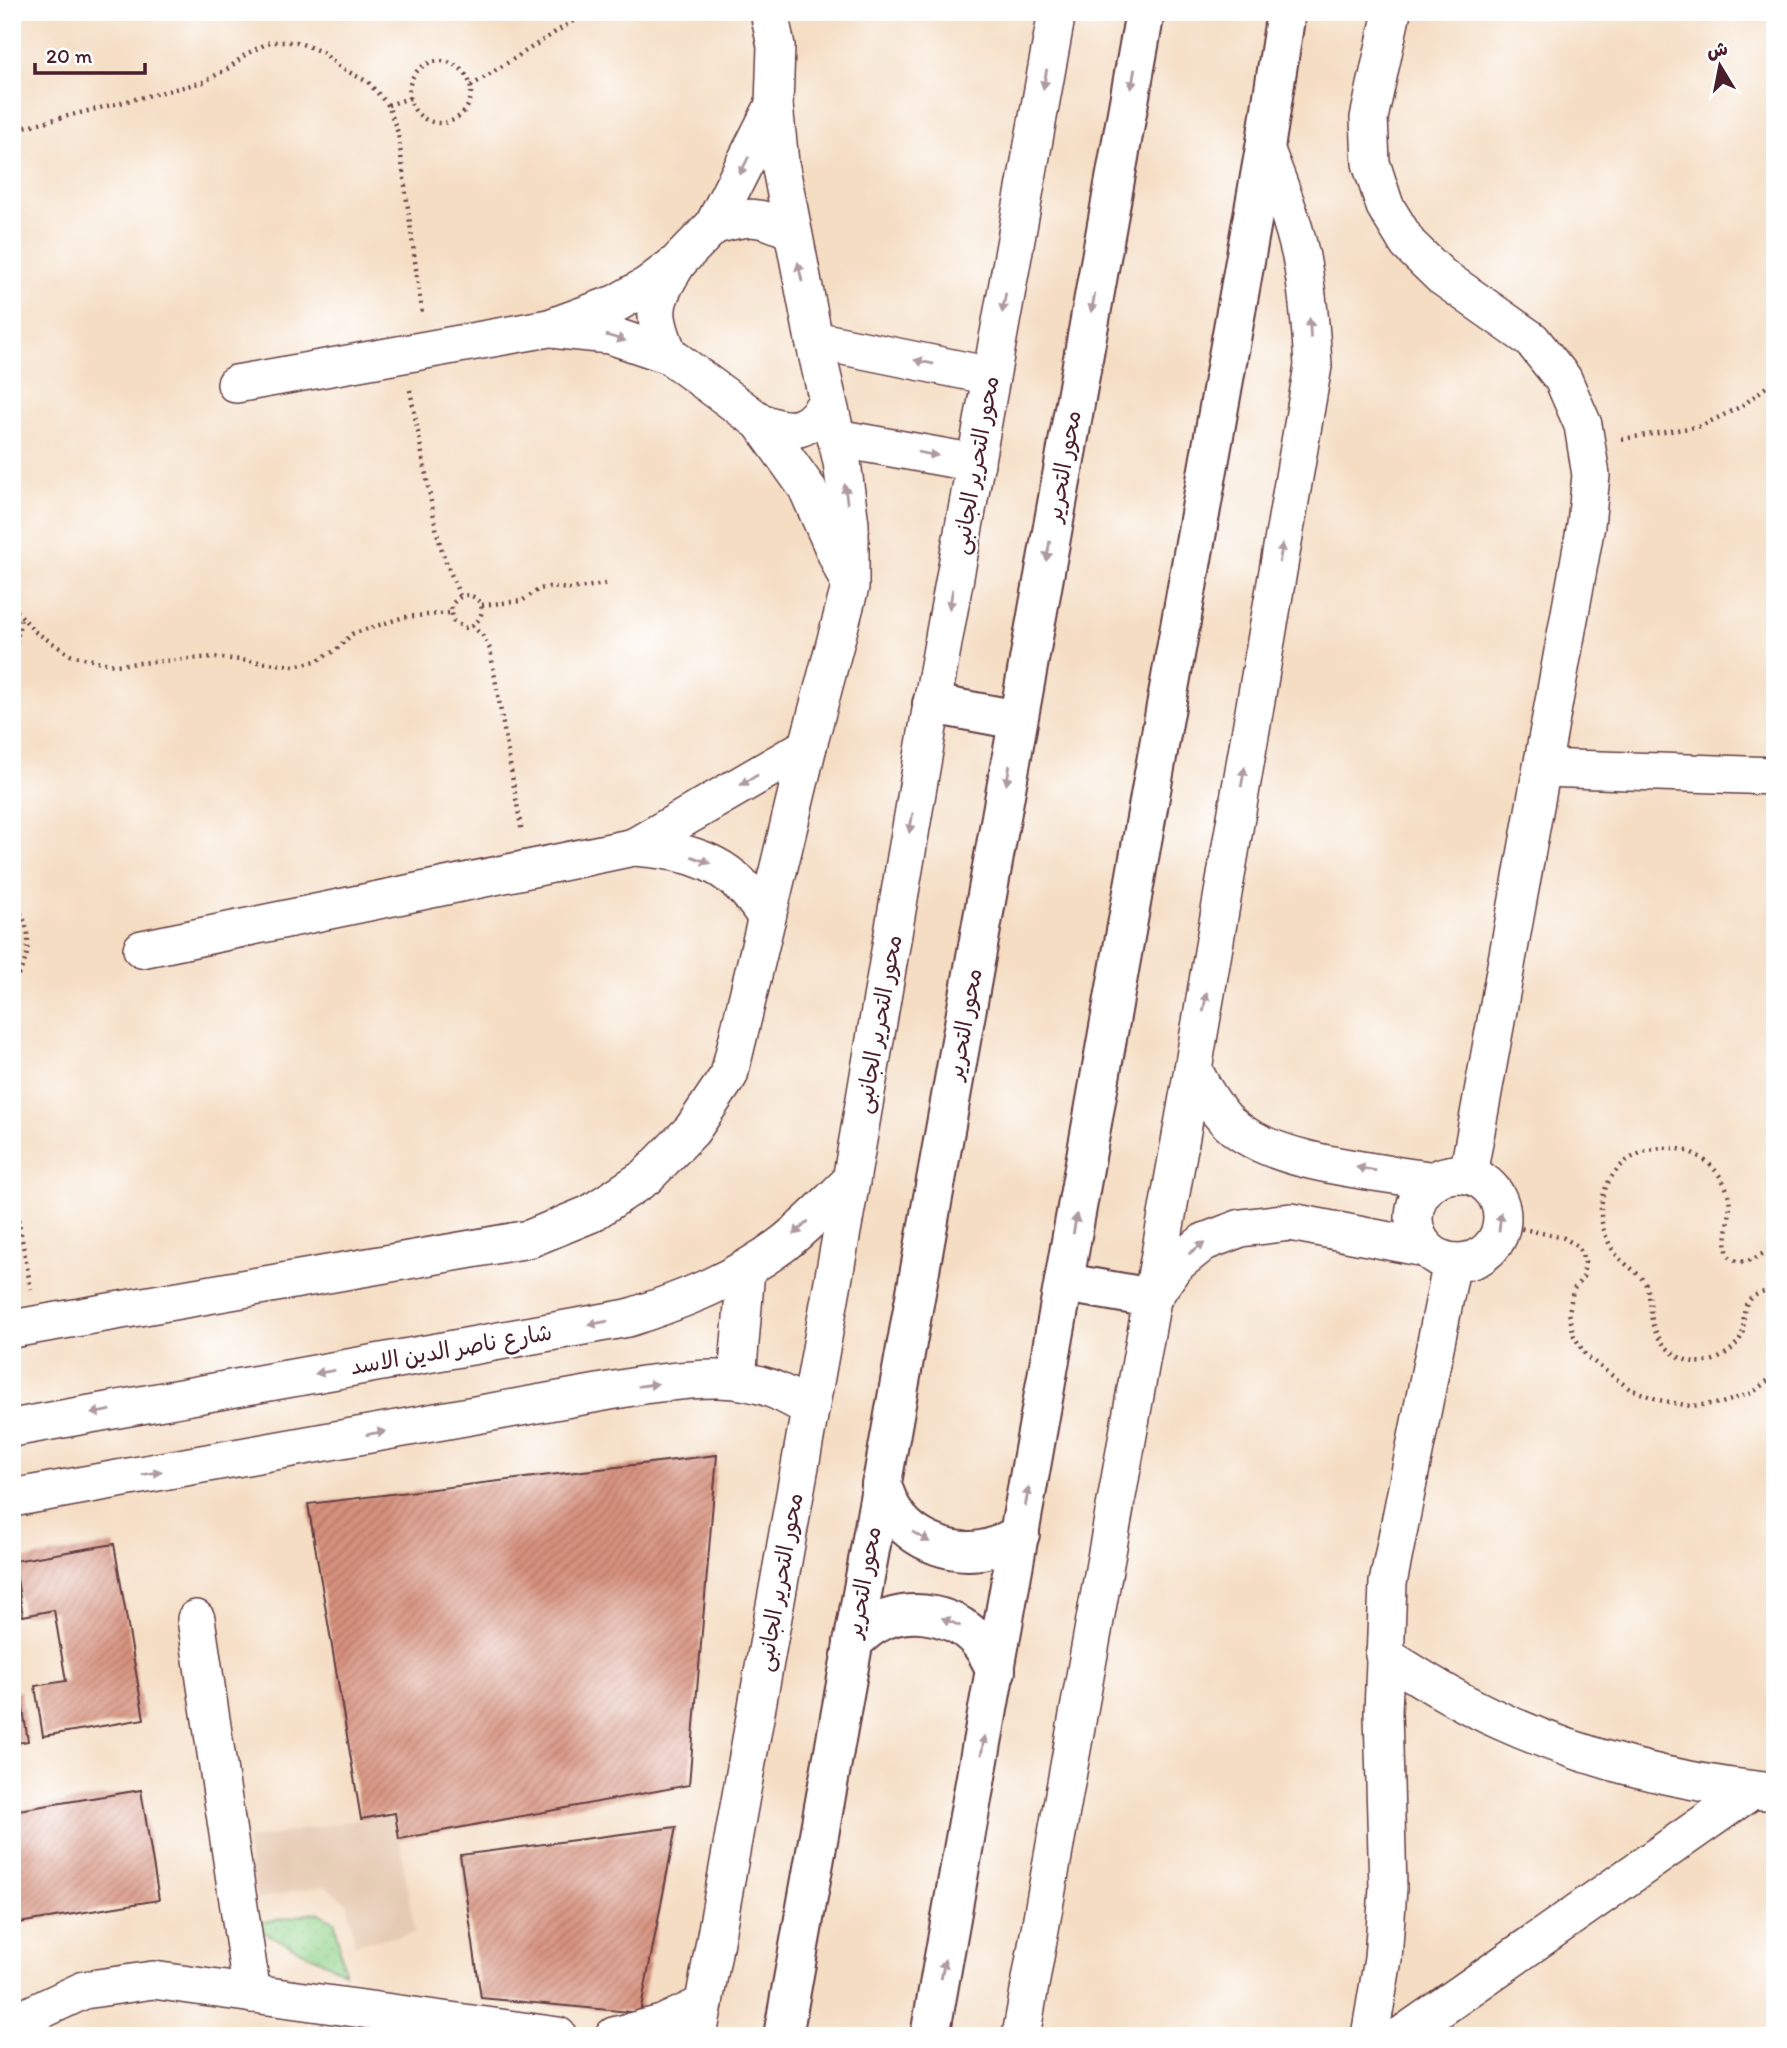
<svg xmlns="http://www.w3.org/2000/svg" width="1787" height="2048" viewBox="0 0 1787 2048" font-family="Itim,'Playpen Sans Arabic',sans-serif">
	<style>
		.built { fill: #e5cbb2 }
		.park { fill: url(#park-dots); stroke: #6e7a5a; stroke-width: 2 }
		.building { fill: url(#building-hatch) }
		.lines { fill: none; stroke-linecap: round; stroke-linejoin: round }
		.minor-casing { stroke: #643c42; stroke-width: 40 }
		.primary-casing { stroke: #643c42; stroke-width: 42 }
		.path { stroke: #643c42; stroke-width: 4.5; stroke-dasharray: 2 5; stroke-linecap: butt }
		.minor { stroke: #fff; stroke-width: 37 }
		.primary { stroke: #fff; stroke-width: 38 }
		.oneway { fill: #ae9aa0 }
		.labels { text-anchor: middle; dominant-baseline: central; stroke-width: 5; stroke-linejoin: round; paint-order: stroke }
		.street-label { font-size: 23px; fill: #4a1f2b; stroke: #fff }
	</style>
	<defs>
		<pattern id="park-dots" width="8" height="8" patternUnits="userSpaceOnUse" patternTransform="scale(1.75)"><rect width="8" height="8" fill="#93d48a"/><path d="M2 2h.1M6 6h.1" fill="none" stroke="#80b677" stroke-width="1.8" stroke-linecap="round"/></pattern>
		<pattern id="building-hatch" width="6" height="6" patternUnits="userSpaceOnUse" patternTransform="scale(1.75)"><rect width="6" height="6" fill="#d7917d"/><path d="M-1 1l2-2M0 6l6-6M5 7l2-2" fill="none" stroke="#b07667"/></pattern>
	</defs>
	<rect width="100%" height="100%" fill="#fff"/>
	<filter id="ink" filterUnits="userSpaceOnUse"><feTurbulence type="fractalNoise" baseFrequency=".0143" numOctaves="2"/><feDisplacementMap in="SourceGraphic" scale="14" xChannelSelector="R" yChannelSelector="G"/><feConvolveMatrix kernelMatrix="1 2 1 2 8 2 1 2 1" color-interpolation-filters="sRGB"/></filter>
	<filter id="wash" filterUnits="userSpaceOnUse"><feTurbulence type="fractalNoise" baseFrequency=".00686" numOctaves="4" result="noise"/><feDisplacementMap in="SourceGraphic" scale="28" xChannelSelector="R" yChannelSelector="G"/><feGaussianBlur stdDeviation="1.57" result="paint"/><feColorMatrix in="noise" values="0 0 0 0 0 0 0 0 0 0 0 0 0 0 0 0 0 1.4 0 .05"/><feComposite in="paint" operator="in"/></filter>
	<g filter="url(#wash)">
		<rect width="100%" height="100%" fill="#f4ddc3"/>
		<path class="built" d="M395,1813L415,1933L355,1944L348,1904L325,1886L256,1899L246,1840Z"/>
		<path class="park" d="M318,1912L335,1922L344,1972L249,1925Z"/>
		<g id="blocks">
			<g class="building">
				<path d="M717,1455L689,1785L399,1839L395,1813L361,1819L308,1504Z"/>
				<path d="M114,1544L144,1719L43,1736L35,1686L66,1681L54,1610L23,1616L14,1561Z"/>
				<path d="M20,1691L28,1741L12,1744V1693Z"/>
				<path d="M141,1790L159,1900L12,1924V1811Z"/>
				<path d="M676,1827L640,2013L481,1998L460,1855Z"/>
			</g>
		</g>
	</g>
	<g filter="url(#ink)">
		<use href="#blocks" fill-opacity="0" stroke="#643c42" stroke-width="2"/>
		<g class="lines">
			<g class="minor-casing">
				<g id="minor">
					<path d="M1392,12L1369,118L1371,163L1385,206L1408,244L1441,276L1532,340L1563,379L1583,425L1591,475L1586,525L1468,1175"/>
					<path d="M713,226C748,215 759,215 792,231"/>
					<path d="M560,330L610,335L669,355L760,422L807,488L845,574"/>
					<path d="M814,340L991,376"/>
					<path d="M669,355C651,313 652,303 677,264"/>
					<path d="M236,384L549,328L617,303L648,285L677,263L713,226L774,105"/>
					<path d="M760,422C792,435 810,432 827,401"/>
					<path d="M836,438L976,463"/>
					<path d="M1542,768L1775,776"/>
					<path d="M634,847L808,746"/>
					<path d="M142,949L634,847C675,850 714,856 744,888C753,897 760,908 767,918"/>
					<path d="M1193,1069C1203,1089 1213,1107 1229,1123C1272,1164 1375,1171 1434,1181"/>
					<circle cx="1458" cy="1218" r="44"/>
					<path d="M1155,1294L1174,1266L1204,1242L1241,1228L1291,1222L1425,1248"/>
					<path d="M12,1329L529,1239L590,1214L646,1177L692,1130L729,1075L808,746L850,587V524L842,462L814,340L780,163L774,105L776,46L769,12"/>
					<path d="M737,1380L746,1269"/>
					<path d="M12,1428L628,1318C683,1300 737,1279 783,1244C807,1225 829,1202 851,1181"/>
					<path d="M12,1498L643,1385C688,1380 734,1372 777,1391C788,1396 799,1402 810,1408"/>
					<path d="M196,1619L252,1994"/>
					<path d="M1384,1655C1422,1679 1460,1703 1501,1721C1585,1759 1672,1781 1763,1791"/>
					<path d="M12,2027L20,2020L84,1990L153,1980L558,2036"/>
					<path d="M614,2036L662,2024L704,2004"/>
					<path d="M698,2036L851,1181L932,704L1057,12"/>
					<path d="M1021,2036L1193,1069L1313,366C1311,329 1308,293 1301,257C1293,220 1279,184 1265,148"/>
					<path d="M1370,2036L1383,1959L1388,1888L1383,1713L1388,1583L1452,1262"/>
					<path d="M1401,2036L1752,1790"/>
				</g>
			</g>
			<g class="primary-casing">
				<g id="primary">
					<path d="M932,704L1018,720"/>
					<path d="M1065,1283L1152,1298"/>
					<path d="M881,1484C885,1493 888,1502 892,1509C911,1543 960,1560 996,1546C1004,1543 1012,1538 1020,1534"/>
					<path d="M853,1642C860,1636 867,1629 874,1625C908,1604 960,1614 983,1647C988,1654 992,1663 996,1671"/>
					<path d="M783,2036L1145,12"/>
					<path d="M930,2036L1265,148L1286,12"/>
				</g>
			</g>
			<g class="path">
				<circle cx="440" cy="92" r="31"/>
				<path d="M471,86L587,12"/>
				<path d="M388,105L410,98"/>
				<path d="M12,130L203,82L229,68L246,54L270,42H297L322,52L341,68L368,82L388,105L398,133L422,314"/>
				<path d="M410,390L437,533L444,557L460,596"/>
				<path d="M1622,439L1701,426L1742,406L1775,380"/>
				<path d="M12,605L34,631L71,655L114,665L214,657L294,666L316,661L336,650L352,634L404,617L450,613"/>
				<path d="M482,605L522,601L539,589L549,587L571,589L605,584"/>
				<path d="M472,626C497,608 468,580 451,606L453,621L465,628L472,626L483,636L490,649L522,833"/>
				<path d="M12,670L21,616"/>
				<path d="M12,902C34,924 33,959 12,982"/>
				<path d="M12,1185L31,1289"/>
				<path d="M1775,1217L1773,1225L1775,1239"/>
				<path d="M1501,1224L1564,1238L1578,1246L1585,1262L1583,1277L1573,1290L1569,1313L1574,1336L1586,1356L1630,1389L1659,1400L1690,1406L1722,1403L1752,1393L1775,1375"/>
				<path d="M1775,1247C1759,1254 1743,1271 1728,1255C1721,1230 1740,1207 1721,1178C1687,1125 1605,1146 1601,1209C1600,1225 1608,1246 1619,1258C1628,1267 1644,1276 1647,1288C1651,1300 1650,1313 1653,1325C1660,1347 1681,1365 1705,1362C1719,1361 1736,1348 1742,1335C1745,1326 1742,1312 1747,1303C1753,1293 1765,1292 1775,1290"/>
			</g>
			<use href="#minor" class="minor"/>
			<use href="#primary" class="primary"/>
		</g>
		<defs><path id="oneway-solid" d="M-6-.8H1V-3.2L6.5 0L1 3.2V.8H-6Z" transform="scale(1.75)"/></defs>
		<g class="oneway">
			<use href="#oneway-solid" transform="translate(1045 79) rotate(100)"/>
			<use href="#oneway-solid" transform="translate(1133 79) rotate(100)"/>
			<use href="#oneway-solid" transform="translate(744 166) rotate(117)"/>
			<use href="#oneway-solid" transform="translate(800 272) rotate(-102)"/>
			<use href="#oneway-solid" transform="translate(1004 303) rotate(100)"/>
			<use href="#oneway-solid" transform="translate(1093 303) rotate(100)"/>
			<use href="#oneway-solid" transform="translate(1310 328) rotate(-93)"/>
			<use href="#oneway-solid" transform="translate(616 338) rotate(16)"/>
			<use href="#oneway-solid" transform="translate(924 362) rotate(-168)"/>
			<use href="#oneway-solid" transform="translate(928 454) rotate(10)"/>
			<use href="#oneway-solid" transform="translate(846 494) rotate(-98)"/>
			<use href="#oneway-solid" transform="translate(1048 551) rotate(100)"/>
			<use href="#oneway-solid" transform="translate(1281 553) rotate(-80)"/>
			<use href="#oneway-solid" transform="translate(951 599) rotate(100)"/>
			<use href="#oneway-solid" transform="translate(1008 775) rotate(100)"/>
			<use href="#oneway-solid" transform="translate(1243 777) rotate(-80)"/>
			<use href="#oneway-solid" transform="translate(749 780) rotate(150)"/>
			<use href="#oneway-solid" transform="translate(911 823) rotate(100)"/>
			<use href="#oneway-solid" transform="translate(701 860) rotate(21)"/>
			<use href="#oneway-solid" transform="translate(1205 1002) rotate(-80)"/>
			<use href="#oneway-solid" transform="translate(1366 1169) rotate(-170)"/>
			<use href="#oneway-solid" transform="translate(1500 1222) rotate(-84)"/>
			<use href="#oneway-solid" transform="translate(1075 1224) rotate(-80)"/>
			<use href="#oneway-solid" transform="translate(801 1228) rotate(137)"/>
			<use href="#oneway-solid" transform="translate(1197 1248) rotate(-36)"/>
			<use href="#oneway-solid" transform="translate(598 1323) rotate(170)"/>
			<use href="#oneway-solid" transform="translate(325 1372) rotate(170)"/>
			<use href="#oneway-solid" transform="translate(648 1385) rotate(-8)"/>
			<use href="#oneway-solid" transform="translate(101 1412) rotate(170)"/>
			<use href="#oneway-solid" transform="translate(376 1433) rotate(-10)"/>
			<use href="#oneway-solid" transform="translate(152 1473) rotate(-10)"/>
			<use href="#oneway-solid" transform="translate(1027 1497) rotate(-80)"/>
			<use href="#oneway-solid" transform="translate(921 1537) rotate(31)"/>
			<use href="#oneway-solid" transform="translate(951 1622) rotate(-156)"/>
			<use href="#oneway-solid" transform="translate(983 1745) rotate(-80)"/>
			<use href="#oneway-solid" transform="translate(943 1969) rotate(-80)"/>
		</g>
	</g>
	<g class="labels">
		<g class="street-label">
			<text transform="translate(975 465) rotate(-80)">محور التحرير الجانبى</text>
			<text transform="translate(1063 466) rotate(-80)">محور التحرير</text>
			<text transform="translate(878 1024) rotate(-80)">محور التحرير الجانبى</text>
			<text transform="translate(964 1024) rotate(-80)">محور التحرير</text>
			<text transform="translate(451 1349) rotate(-10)">شارع ناصر الدين الاسد</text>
			<text transform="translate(779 1582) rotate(-80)">محور التحرير الجانبى</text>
			<text transform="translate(863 1582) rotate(-80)">محور التحرير</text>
		</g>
	</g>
	<rect width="1787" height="2048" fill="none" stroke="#fff" stroke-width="42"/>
	<g transform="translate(1720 66) rotate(350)" stroke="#ffffff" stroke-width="5" paint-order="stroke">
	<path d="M0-5L12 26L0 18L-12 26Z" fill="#4a1f2b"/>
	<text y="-10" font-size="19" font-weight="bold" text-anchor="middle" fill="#4a1f2b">ش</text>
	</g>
	<path d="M35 63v10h110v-10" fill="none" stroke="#4a1f2b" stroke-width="3.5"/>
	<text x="46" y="63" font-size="21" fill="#4a1f2b" stroke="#ffffff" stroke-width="5" paint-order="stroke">20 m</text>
</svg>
